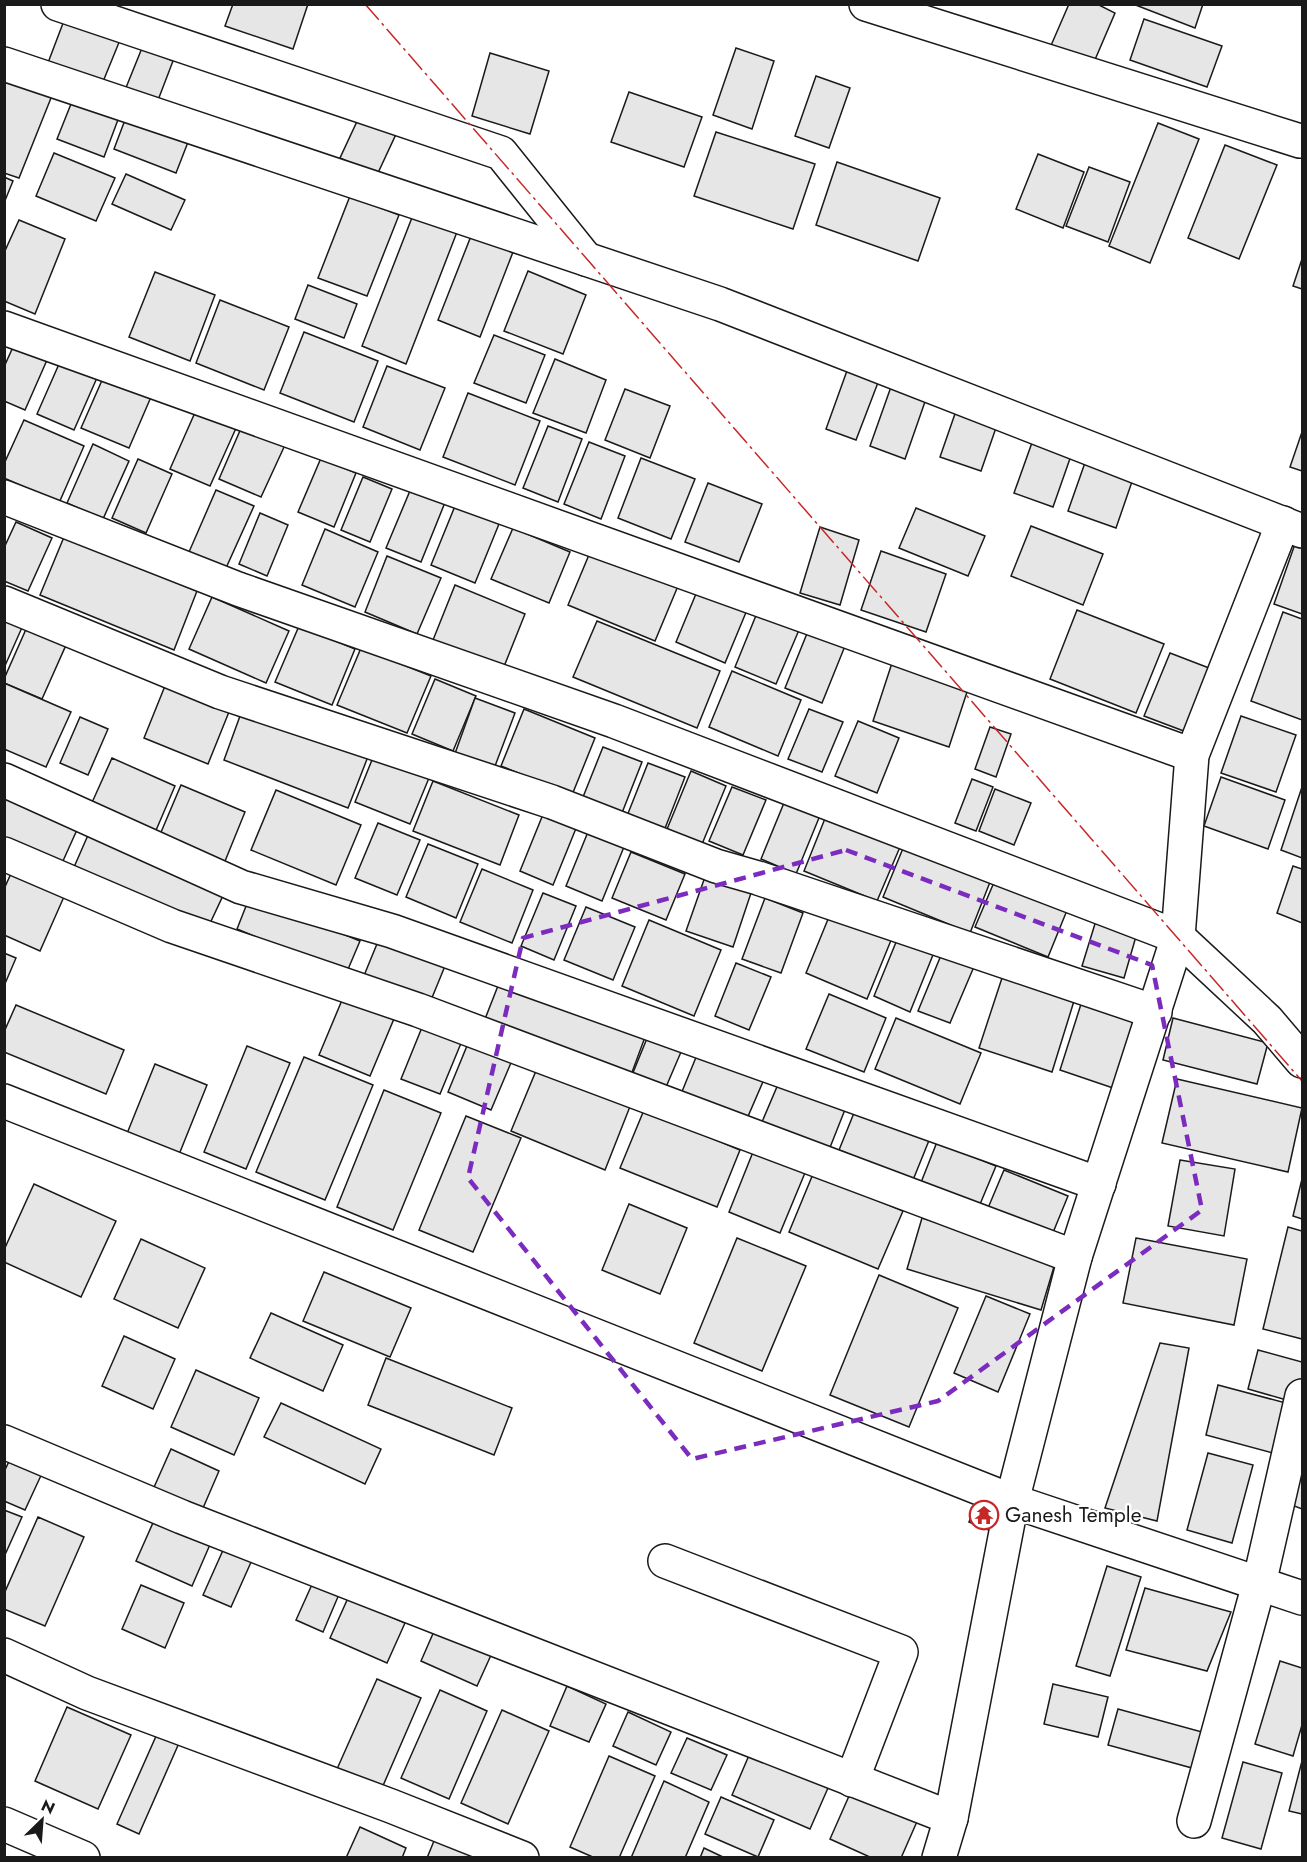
<svg xmlns="http://www.w3.org/2000/svg" width="1307" height="1862" viewBox="0 0 1307 1862" font-family="Jost,sans-serif">
	<style>
		.building { fill: #e6e6e6; stroke: #1a1a1a; stroke-width: 1.5 }
		.lines { fill: none; stroke-linecap: round; stroke-linejoin: round }
		.street-casing { stroke: #1a1a1a; stroke-width: 36 }
		.street { stroke: #fff; stroke-width: 33 }
		.power { stroke: #c62828; stroke-width: 1.5; stroke-dasharray: 21 4.5 3 4.5; stroke-linecap: butt }
		.marked { fill: none; stroke: #7b2cbf; stroke-width: 4.5; stroke-dasharray: 12 8; stroke-linejoin: round }
		.labels { text-anchor: middle; dominant-baseline: central; stroke-width: 4.5; stroke-linejoin: round; paint-order: stroke }
		.poi-label { font-size: 21px; fill: #1a1a1a; stroke: #fff; text-anchor: start }
	</style>
	<rect width="100%" height="100%" fill="#fff"/>
	<g class="building">
		<path d="M233,4H308L293,49L225,26Z"/>
		<path d="M1069,4H1097L1115,13L1091,69L1049,50Z"/>
		<path d="M1133,4H1203L1195,28Z"/>
		<path d="M65,18L120,40L100,89L46,68Z"/>
		<path d="M1144,19L1222,46L1207,87L1130,60Z"/>
		<path d="M142,48L173,61L155,108L123,95Z"/>
		<path d="M736,48L774,61L752,129L713,115Z"/>
		<path d="M490,53L549,71L530,134L472,116Z"/>
		<path d="M4,74L53,93L19,178L4,173Z"/>
		<path d="M816,76L850,88L829,148L795,136Z"/>
		<path d="M629,92L702,117L684,167L611,142Z"/>
		<path d="M73,99L119,117L104,157L57,139Z"/>
		<path d="M128,112L190,137L176,173L114,149Z"/>
		<path d="M360,115L397,132L377,175L340,158Z"/>
		<path d="M1158,123L1199,139L1150,263L1109,246Z"/>
		<path d="M716,132L815,164L793,229L694,196Z"/>
		<path d="M1225,145L1277,165L1239,259L1188,238Z"/>
		<path d="M54,153L115,178L96,221L36,196Z"/>
		<path d="M1038,154L1084,172L1063,228L1016,209Z"/>
		<path d="M837,162L940,198L918,261L816,225Z"/>
		<path d="M1089,167L1130,182L1108,242L1066,226Z"/>
		<path d="M126,174L185,200L171,230L112,204Z"/>
		<path d="M4,177L13,181L4,203Z"/>
		<path d="M350,196L399,215L367,296L318,278Z"/>
		<path d="M413,215L457,232L406,364L362,346Z"/>
		<path d="M19,220L65,239L35,314L4,301V253Z"/>
		<path d="M471,236L513,252L480,337L438,320Z"/>
		<path d="M1302,259V289L1293,286Z"/>
		<path d="M528,271L586,295L563,354L504,331Z"/>
		<path d="M155,272L215,295L190,361L129,337Z"/>
		<path d="M308,285L357,304L344,338L295,319Z"/>
		<path d="M220,300L289,327L264,390L196,363Z"/>
		<path d="M304,332L378,361L354,422L280,393Z"/>
		<path d="M494,335L545,355L526,403L474,383Z"/>
		<path d="M18,336L51,351L25,410L4,401V367Z"/>
		<path d="M63,355L100,371L74,430L37,414Z"/>
		<path d="M555,359L606,380L586,433L533,413Z"/>
		<path d="M387,366L445,388L420,450L363,427Z"/>
		<path d="M848,368L879,380L856,440L826,429Z"/>
		<path d="M107,369L154,390L129,448L81,428Z"/>
		<path d="M892,384L927,396L905,459L870,446Z"/>
		<path d="M625,389L670,406L650,458L605,440Z"/>
		<path d="M468,393L540,421L515,485L443,457Z"/>
		<path d="M197,408L237,426L210,486L170,469Z"/>
		<path d="M957,408L998,422L981,471L940,457Z"/>
		<path d="M24,420L84,446L59,503L4,478V464Z"/>
		<path d="M242,426L285,445L261,497L219,479Z"/>
		<path d="M548,426L582,439L558,502L523,488Z"/>
		<path d="M1302,432V471L1290,467Z"/>
		<path d="M1034,437L1073,450L1053,507L1014,493Z"/>
		<path d="M589,442L625,456L601,519L564,504Z"/>
		<path d="M93,444L129,461L103,519L67,503Z"/>
		<path d="M1087,457L1135,473L1116,528L1068,511Z"/>
		<path d="M321,458L356,473L334,527L298,512Z"/>
		<path d="M641,458L695,479L671,539L618,518Z"/>
		<path d="M138,459L172,474L146,533L112,518Z"/>
		<path d="M363,477L392,489L370,542L341,530Z"/>
		<path d="M708,483L762,504L739,562L685,542Z"/>
		<path d="M412,486L446,500L421,562L386,548Z"/>
		<path d="M216,490L254,506L226,568L189,552Z"/>
		<path d="M455,506L499,524L475,583L431,565Z"/>
		<path d="M916,508L985,536L968,576L899,548Z"/>
		<path d="M260,513L288,525L267,576L239,564Z"/>
		<path d="M16,522L52,538L28,591L4,581V548Z"/>
		<path d="M1031,526L1103,554L1083,605L1011,576Z"/>
		<path d="M820,527L859,540L840,605L800,593Z"/>
		<path d="M513,528L570,552L549,603L491,579Z"/>
		<path d="M325,529L378,552L355,607L302,585Z"/>
		<path d="M64,537L197,591L174,650L40,595Z"/>
		<path d="M1296,541L1302,544V614L1274,604Z"/>
		<path d="M591,550L678,586L655,641L568,605Z"/>
		<path d="M881,551L946,574L926,632L861,610Z"/>
		<path d="M387,556L441,578L417,634L365,612Z"/>
		<path d="M455,585L525,614L503,669L433,640Z"/>
		<path d="M698,589L747,610L725,663L676,642Z"/>
		<path d="M212,597L289,631L266,683L189,649Z"/>
		<path d="M1077,610L1164,644L1136,713L1050,679Z"/>
		<path d="M1283,612L1302,619V720L1251,701Z"/>
		<path d="M757,613L799,630L776,684L735,667Z"/>
		<path d="M4,615L24,623L4,668Z"/>
		<path d="M597,621L720,671L697,728L573,677Z"/>
		<path d="M299,626L355,649L332,705L275,682Z"/>
		<path d="M27,627L66,645L42,699L4,683V679Z"/>
		<path d="M808,631L845,646L822,703L785,688Z"/>
		<path d="M361,648L431,676L407,733L337,705Z"/>
		<path d="M1170,653L1222,673L1197,736L1144,716Z"/>
		<path d="M892,663L968,689L949,747L873,721Z"/>
		<path d="M732,671L801,700L778,756L709,727Z"/>
		<path d="M169,676L233,702L208,764L144,738Z"/>
		<path d="M435,679L476,696L453,751L412,734Z"/>
		<path d="M4,683L71,712L46,767L4,749Z"/>
		<path d="M475,698L515,713L492,774L453,759Z"/>
		<path d="M244,705L369,754L348,808L224,760Z"/>
		<path d="M524,709L595,738L572,795L501,766Z"/>
		<path d="M809,709L843,722L822,772L788,759Z"/>
		<path d="M1241,716L1296,735L1276,792L1221,773Z"/>
		<path d="M80,717L108,729L88,775L60,763Z"/>
		<path d="M858,721L899,738L877,793L835,776Z"/>
		<path d="M990,727L1011,734L996,777L975,769Z"/>
		<path d="M603,747L642,762L618,823L579,807Z"/>
		<path d="M374,755L429,778L410,824L355,802Z"/>
		<path d="M112,758L175,786L154,835L90,807Z"/>
		<path d="M648,763L685,777L662,836L625,821Z"/>
		<path d="M691,771L726,786L700,849L665,834Z"/>
		<path d="M1221,777L1285,800L1268,849L1204,826Z"/>
		<path d="M972,779L993,787L976,831L955,823Z"/>
		<path d="M433,781L519,815L500,865L413,831Z"/>
		<path d="M181,785L245,812L221,871L156,844Z"/>
		<path d="M4,787L81,821L58,872L4,848Z"/>
		<path d="M732,787L766,800L743,855L709,841Z"/>
		<path d="M1302,787V858L1281,850Z"/>
		<path d="M995,789L1031,803L1014,845L979,831Z"/>
		<path d="M276,790L361,825L336,885L251,850Z"/>
		<path d="M786,798L821,813L796,874L761,859Z"/>
		<path d="M546,807L579,821L553,885L520,871Z"/>
		<path d="M826,816L900,847L877,901L804,871Z"/>
		<path d="M592,822L628,837L602,901L566,886Z"/>
		<path d="M378,823L420,840L397,895L355,878Z"/>
		<path d="M92,826L227,887L205,934L71,874Z"/>
		<path d="M906,841L992,877L970,933L883,897Z"/>
		<path d="M428,844L478,864L456,918L406,897Z"/>
		<path d="M631,852L685,874L666,920L612,898Z"/>
		<path d="M1293,866L1302,869V923L1277,913Z"/>
		<path d="M14,867L67,890L40,951L4,935V889Z"/>
		<path d="M482,869L533,890L512,943L460,922Z"/>
		<path d="M998,873L1070,903L1048,957L975,927Z"/>
		<path d="M706,874L752,890L733,947L686,931Z"/>
		<path d="M543,893L576,906L554,960L521,946Z"/>
		<path d="M250,896L360,941L346,974L237,929Z"/>
		<path d="M765,898L803,913L781,973L742,959Z"/>
		<path d="M586,907L635,927L613,980L564,960Z"/>
		<path d="M833,907L894,933L867,999L806,973Z"/>
		<path d="M1098,914L1139,926L1124,978L1082,966Z"/>
		<path d="M649,920L721,950L694,1016L622,986Z"/>
		<path d="M901,930L937,945L910,1012L874,996Z"/>
		<path d="M379,939L445,966L429,1005L363,978Z"/>
		<path d="M944,948L976,962L950,1023L918,1011Z"/>
		<path d="M4,953L16,958L4,986Z"/>
		<path d="M736,963L771,977L749,1030L715,1016Z"/>
		<path d="M503,973L648,1029L631,1075L485,1019Z"/>
		<path d="M1002,978L1074,1001L1052,1072L979,1048Z"/>
		<path d="M345,993L396,1014L370,1076L319,1055Z"/>
		<path d="M829,994L886,1018L864,1072L806,1049Z"/>
		<path d="M1082,1001L1138,1019L1116,1089L1060,1070Z"/>
		<path d="M16,1005L124,1050L106,1094L4,1052V1032Z"/>
		<path d="M896,1018L981,1053L960,1104L875,1069Z"/>
		<path d="M1173,1018L1268,1043L1257,1084L1163,1060Z"/>
		<path d="M425,1020L464,1036L440,1094L401,1079Z"/>
		<path d="M650,1031L684,1045L663,1094L630,1080Z"/>
		<path d="M469,1041L513,1058L491,1110L448,1092Z"/>
		<path d="M247,1046L290,1063L246,1169L204,1152Z"/>
		<path d="M699,1050L765,1077L746,1121L681,1094Z"/>
		<path d="M304,1057L373,1085L325,1200L256,1172Z"/>
		<path d="M155,1064L207,1085L178,1157L126,1136Z"/>
		<path d="M538,1066L631,1104L605,1170L511,1131Z"/>
		<path d="M782,1075L848,1102L829,1150L762,1122Z"/>
		<path d="M1177,1079L1302,1108L1288,1172L1162,1143Z"/>
		<path d="M384,1090L441,1113L393,1230L337,1207Z"/>
		<path d="M856,1108L930,1138L913,1180L839,1150Z"/>
		<path d="M644,1110L740,1150L717,1207L620,1168Z"/>
		<path d="M466,1116L521,1138L473,1252L419,1230Z"/>
		<path d="M937,1142L996,1166L978,1209L920,1185Z"/>
		<path d="M755,1147L807,1168L780,1233L729,1212Z"/>
		<path d="M1180,1160L1235,1169L1224,1236L1168,1226Z"/>
		<path d="M1004,1170L1068,1196L1052,1235L988,1208Z"/>
		<path d="M813,1174L903,1211L878,1269L789,1232Z"/>
		<path d="M1302,1179V1219L1293,1216Z"/>
		<path d="M34,1184L116,1221L81,1297L4,1262V1250Z"/>
		<path d="M629,1204L687,1228L660,1294L602,1270Z"/>
		<path d="M922,1218L1056,1260L1041,1310L907,1269Z"/>
		<path d="M1288,1227L1302,1231V1339L1263,1329Z"/>
		<path d="M737,1238L806,1266L762,1371L694,1343Z"/>
		<path d="M1136,1238L1247,1259L1234,1325L1123,1303Z"/>
		<path d="M141,1239L205,1268L178,1328L114,1299Z"/>
		<path d="M324,1272L411,1308L390,1357L303,1321Z"/>
		<path d="M879,1275L958,1308L909,1427L830,1395Z"/>
		<path d="M986,1296L1030,1314L998,1392L954,1373Z"/>
		<path d="M271,1313L343,1345L323,1391L250,1358Z"/>
		<path d="M124,1336L175,1359L153,1409L102,1386Z"/>
		<path d="M1160,1343L1189,1348L1157,1521L1105,1508Z"/>
		<path d="M1258,1350L1302,1362V1384L1297,1403L1248,1389Z"/>
		<path d="M386,1358L512,1408L494,1455L368,1405Z"/>
		<path d="M196,1370L259,1398L234,1455L171,1427Z"/>
		<path d="M1218,1385L1297,1406L1284,1456L1206,1435Z"/>
		<path d="M281,1403L381,1449L365,1484L264,1437Z"/>
		<path d="M171,1449L219,1471L200,1515L151,1494Z"/>
		<path d="M1208,1453L1253,1465L1232,1543L1187,1530Z"/>
		<path d="M12,1455L44,1469L25,1510L4,1501V1472Z"/>
		<path d="M1295,1472L1302,1475V1509L1284,1502Z"/>
		<path d="M977,1500L999,1508L991,1531L969,1522Z"/>
		<path d="M4,1510L22,1517L4,1557Z"/>
		<path d="M156,1516L212,1540L192,1586L136,1561Z"/>
		<path d="M38,1517L84,1537L45,1626L4,1609V1594Z"/>
		<path d="M224,1548L252,1560L231,1607L203,1595Z"/>
		<path d="M1107,1566L1141,1577L1110,1676L1076,1666Z"/>
		<path d="M314,1580L340,1592L323,1632L296,1620Z"/>
		<path d="M141,1585L184,1603L165,1648L122,1629Z"/>
		<path d="M1145,1588L1231,1612L1207,1671L1126,1650Z"/>
		<path d="M348,1598L405,1623L387,1663L330,1638Z"/>
		<path d="M435,1629L492,1653L477,1686L421,1661Z"/>
		<path d="M1280,1661L1302,1668V1725L1293,1756L1255,1744Z"/>
		<path d="M377,1679L421,1698L382,1788L337,1769Z"/>
		<path d="M1053,1684L1108,1697L1098,1737L1044,1724Z"/>
		<path d="M567,1686L606,1704L589,1742L550,1726Z"/>
		<path d="M440,1690L487,1711L449,1799L401,1778Z"/>
		<path d="M67,1707L131,1735L98,1809L35,1781Z"/>
		<path d="M1118,1709L1202,1732L1192,1768L1108,1745Z"/>
		<path d="M502,1710L549,1731L508,1824L461,1803Z"/>
		<path d="M628,1712L671,1732L656,1765L613,1746Z"/>
		<path d="M161,1725L183,1734L139,1834L117,1824Z"/>
		<path d="M687,1738L727,1755L711,1790L671,1773Z"/>
		<path d="M750,1753L828,1788L810,1829L732,1795Z"/>
		<path d="M609,1756L655,1776L619,1858H595L570,1847Z"/>
		<path d="M1302,1761V1814L1289,1811Z"/>
		<path d="M1243,1762L1282,1773L1261,1849L1222,1838Z"/>
		<path d="M664,1781L709,1802L685,1858H631Z"/>
		<path d="M853,1787L919,1817L901,1858H872L830,1839Z"/>
		<path d="M721,1797L774,1820L758,1857L705,1834Z"/>
		<path d="M360,1827L406,1848L402,1858H346Z"/>
		<path d="M436,1836L476,1858H427Z"/>
		<path d="M704,1848L725,1858H700Z"/>
	</g>
	<g class="lines">
		<g class="street-casing">
			<g id="street">
				<path d="M58,4L501,153L586,259"/>
				<path d="M866,4L1300,141"/>
				<path d="M4,64L720,304L1302,531"/>
				<path d="M4,328L1192,755"/>
				<path d="M4,497L238,589L614,721L1178,937L1267,1020L1302,1061"/>
				<path d="M4,603L220,692L552,802L716,866L758,878L1155,1012"/>
				<path d="M4,780L241,887L392,931L1099,1184"/>
				<path d="M4,854L172,926L418,1010L1075,1257"/>
				<path d="M4,1101L1012,1501L1302,1598"/>
				<path d="M4,1442L182,1517L951,1818"/>
				<path d="M665,1561L901,1652L852,1780"/>
				<path d="M4,1655L87,1693L391,1806L522,1858"/>
				<path d="M1194,1821L1259,1584L1302,1396"/>
				<path d="M4,1824L83,1858"/>
				<path d="M939,1858L951,1818L1012,1501L1075,1257L1178,937L1192,755L1283,523"/>
			</g>
		</g>
		<use href="#street" class="street"/>
		<path class="power" d="M365,4L1302,1081"/>
	</g>
	<path class="marked" d="M846,850L1152,965L1202,1210L938,1401L692,1459L468,1178L523,938Z"/>
	<defs>
		<g id="temple-ring" transform="scale(1.5)"><circle r="9.5" fill="#fff" stroke="#c62828" stroke-width="1.5"/><path d="M0-6L5-2H3V0L6.5 2.5H4V6H1.5V3h-3V6H-4V2.5H-6.5L-3 0V-2H-5Z" fill="#c62828"/></g>
	</defs>
	<g fill-rule="evenodd">
		<use href="#temple-ring" x="984" y="1515"/>
	</g>
	<g class="labels">
		<g class="poi-label">
			<text x="1005" y="1515">Ganesh Temple</text>
		</g>
	</g>
	<rect width="1307" height="1862" fill="none" stroke="#1a1a1a" stroke-width="12"/>
	<g transform="translate(42 1820) rotate(25)" stroke="#ffffff" stroke-width="4.5" paint-order="stroke">
	<path d="M0-4.5L10 22L0 15L-10 22Z" fill="#1a1a1a"/>
	<text y="-9" font-size="16" font-weight="bold" text-anchor="middle" fill="#1a1a1a">N</text>
	</g>
</svg>
